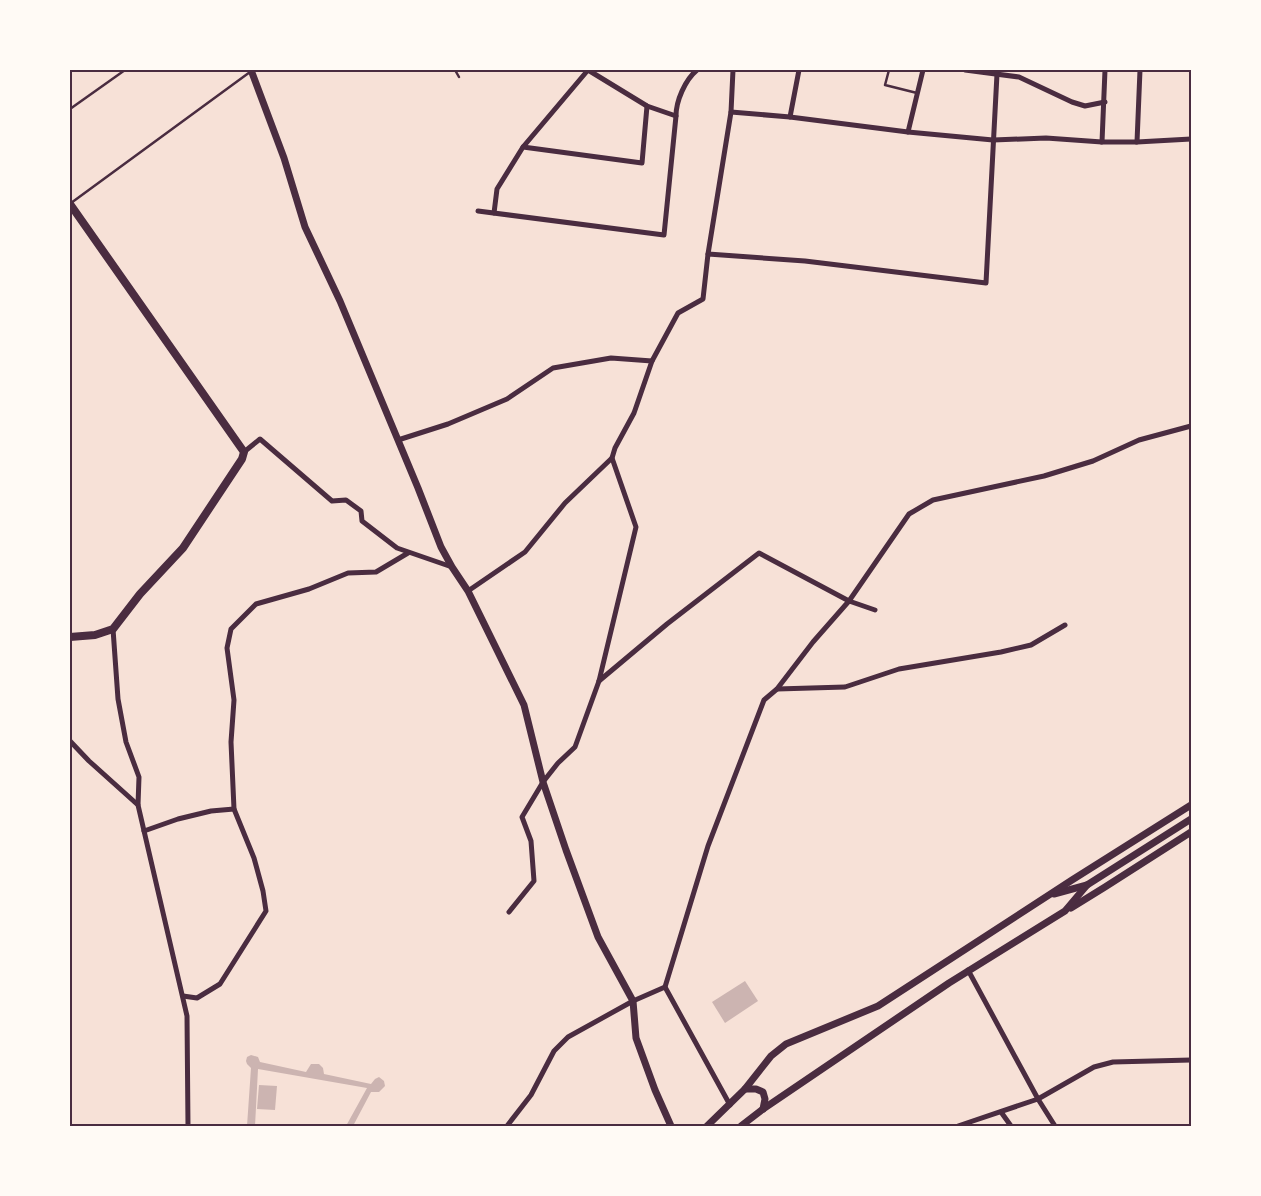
<svg xmlns="http://www.w3.org/2000/svg" width="1261" height="1196" viewBox="0 0 1261 1196" font-family="'DM Sans',sans-serif">
	<style>
		.building { fill: #ccb4b1 }
		.lines { fill: none; stroke-linecap: round; stroke-linejoin: round }
		.service { stroke: #4a2c40; stroke-width: 2.5 }
		.minor { stroke: #4a2c40; stroke-width: 5 }
		.tertiary { stroke: #4a2c40; stroke-width: 7 }
		.secondary { stroke: #4a2c40; stroke-width: 8 }
		.neatline { fill: none; stroke: #4a2c40; stroke-width: 2 }
	</style>
	<rect width="100%" height="100%" fill="#f7e1d7"/>
	<g class="building">
		<path d="M745,981L758,1001L725,1023L712,1002Z"/>
		<path d="M251,1055L258,1057L260,1062L306,1072L311,1064H319L323,1068L324,1074L371,1084L375,1079L379,1077L384,1081L385,1086L379,1092H371L353,1126H346L367,1088L258,1069L255,1126H247L251,1068L247,1064L246,1061L247,1057Z"/>
		<path d="M259,1085L277,1086L275,1110L257,1109Z"/>
	</g>
	<g class="lines">
		<g class="service">
			<path d="M455,70L459,77"/>
			<path d="M889,70L885,85L917,93"/>
			<path d="M70,109L125,70"/>
			<path d="M71,203L250,72"/>
		</g>
		<g class="minor">
			<path d="M588,70L647,106L676,116C676,101 685,80 697,70"/>
			<path d="M965,70L1019,77L1072,102L1085,106L1105,102"/>
			<path d="M731,112L790,117L908,132L993,140L1046,138L1102,142H1137L1191,139"/>
			<path d="M790,117L799,70"/>
			<path d="M908,132L923,70"/>
			<path d="M1102,142L1105,70"/>
			<path d="M1137,142L1140,70"/>
			<path d="M523,147L588,70"/>
			<path d="M478,211L664,235L676,116"/>
			<path d="M494,213L497,189L523,147L642,163L647,106"/>
			<path d="M708,254L731,112L733,70"/>
			<path d="M398,440L448,424L507,399L553,368L611,358L652,361L678,313L703,299L708,254L805,261L986,283L997,74"/>
			<path d="M244,452L260,439L332,501L346,500L361,511L362,521L397,548L452,567"/>
			<path d="M468,591L525,552L565,503L612,458L615,448L634,413L652,361"/>
			<path d="M113,629L118,699L126,742L139,777L138,805"/>
			<path d="M599,681L667,624L759,553L849,601L875,610"/>
			<path d="M777,689L845,687L899,669L1001,652L1031,645L1065,625"/>
			<path d="M70,741L89,761L138,805L187,1016L188,1126"/>
			<path d="M144,831L178,819L211,811L234,809"/>
			<path d="M509,912L534,881L531,841L522,817L543,782L558,763L575,747L599,681L636,527L612,458"/>
			<path d="M665,987L730,1105"/>
			<path d="M183,996L197,998L220,984L266,911L263,891L254,858L234,809L231,742L234,700L227,648L231,629L256,604L309,589L348,573L376,572L408,553"/>
			<path d="M1001,1112L1011,1126"/>
			<path d="M507,1126L531,1095L554,1051L568,1037L633,1001L665,987L708,846L764,700L777,689L813,642L849,601L909,514L933,500L1044,476L1093,461L1139,440L1191,426"/>
			<path d="M958,1126L1038,1099L968,970"/>
			<path d="M1055,1126L1038,1099L1094,1067L1113,1062L1191,1060"/>
		</g>
		<g class="tertiary">
			<path d="M251,70L284,158L305,227L340,301L418,488L441,547L452,567L468,591L524,705L543,782L566,850L598,937L633,1001L636,1038L655,1090L671,1126"/>
			<path d="M1054,894L1087,885"/>
			<path d="M1071,908L1105,887L1191,832"/>
			<path d="M745,1089H756L763,1092L765,1099L763,1109"/>
			<path d="M707,1126L745,1089L771,1056L786,1044L878,1006L1072,880L1191,805"/>
			<path d="M741,1126L763,1109L949,983L1065,911L1087,885L1191,819"/>
		</g>
		<path class="secondary" d="M70,204L244,452L242,459L183,548L140,594L113,629L95,635L70,637"/>
	</g>
	<rect width="1261" height="1196" fill="none" stroke="#fffaf5" stroke-width="142"/>
	<rect x="71" y="71" width="1119" height="1054" class="neatline"/>
</svg>
